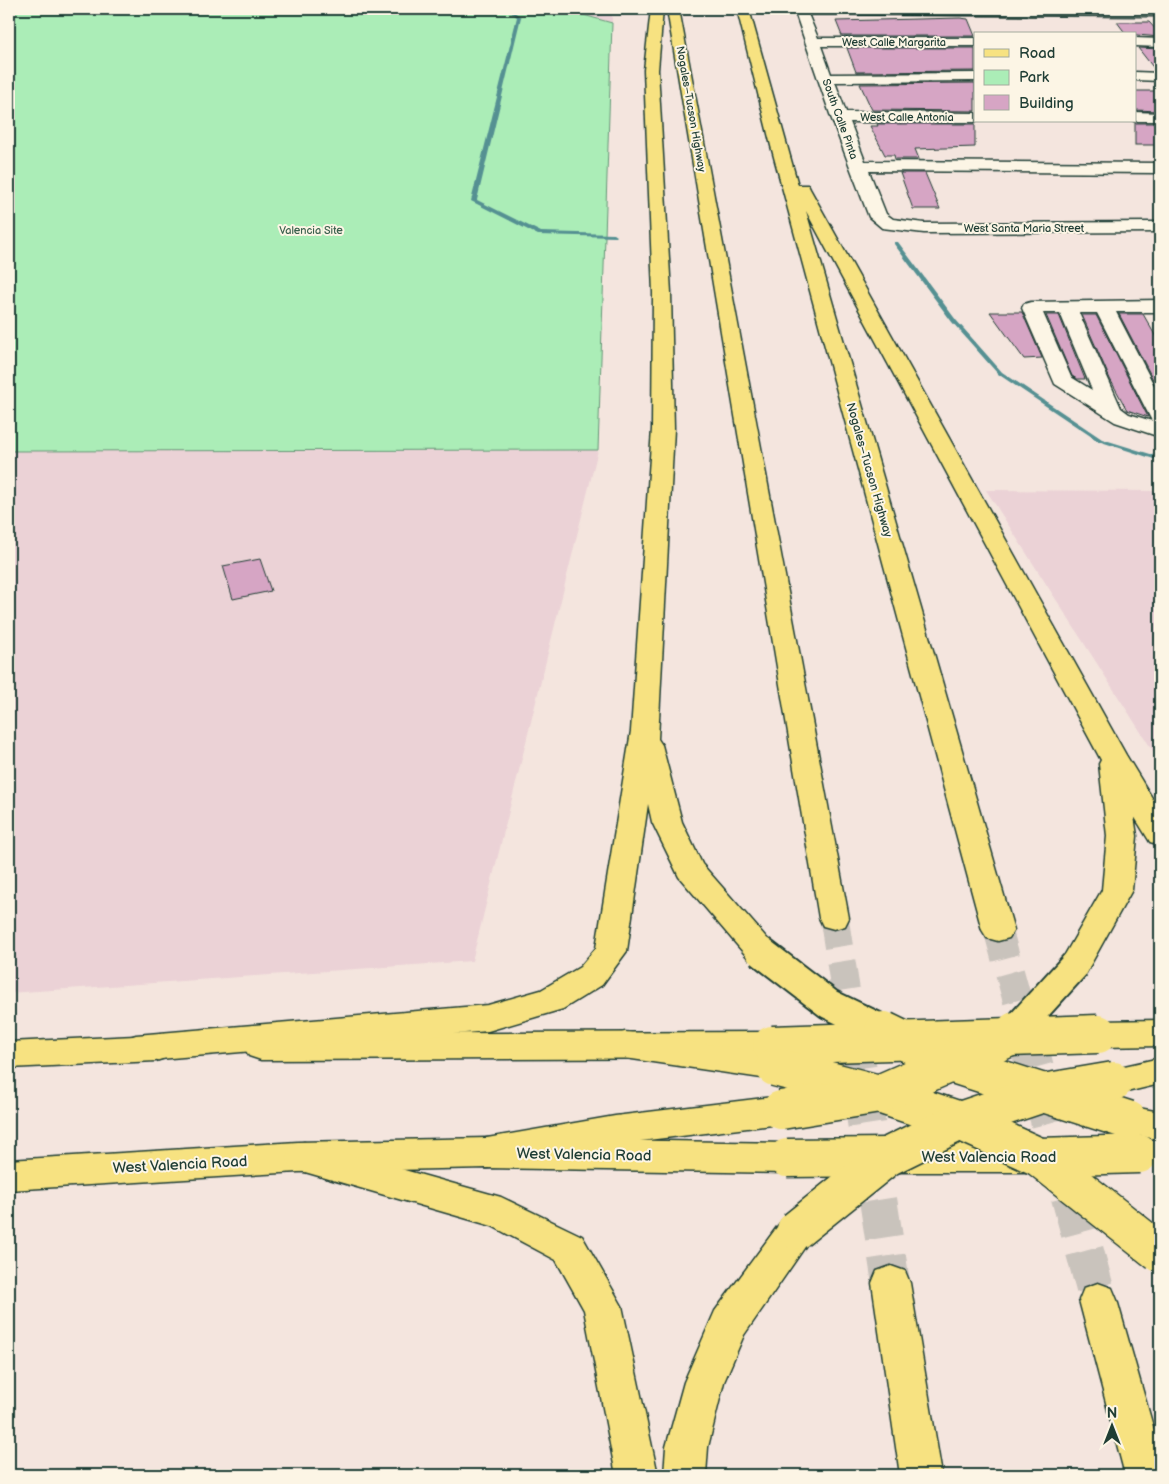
<svg xmlns="http://www.w3.org/2000/svg" width="1169" height="1484" viewBox="0 0 1169 1484" font-family="'Balsamiq Sans',sans-serif">
	<style>
		.built { fill: #ebd2d6 }
		.green { fill: #abedb7; stroke: #659576 }
		.lines { fill: none; stroke-linecap: round; stroke-linejoin: round }
		.stream { fill: #549092; fill-rule: evenodd }
		.building { fill: #d6a5c4; stroke: #1f3d34 }
		.highway-tunnel-far1 { stroke: #c9c3bc; stroke-width: 29; stroke-dasharray: 29 15; stroke-linecap: butt }
		.highway-tunnel { stroke: #c9c3bc; stroke-width: 38; stroke-dasharray: 38 19; stroke-linecap: butt }
		.minor-casing { stroke: #1f3d34; stroke-width: 3 }
		.major-casing { stroke: #1f3d34; stroke-width: 3 }
		.highway-casing { stroke: #1f3d34; stroke-width: 3 }
		.minor { fill: #fcf5e5; fill-rule: evenodd }
		.major { fill: #f7e281; fill-rule: evenodd }
		.highway { fill: #f7e281; fill-rule: evenodd }
		.major-bridge-casing { stroke: #1f3d34; stroke-width: 41; stroke-linecap: butt }
		.highway-bridge-far1-casing { stroke: #1f3d34; stroke-width: 33; stroke-linecap: butt }
		.highway-bridge-casing { stroke: #1f3d34; stroke-width: 41; stroke-linecap: butt }
		.major-bridge { stroke: #f7e281; stroke-width: 38 }
		.highway-bridge-far1 { stroke: #f7e281; stroke-width: 29 }
		.highway-bridge { stroke: #f7e281; stroke-width: 38 }
		.labels { text-anchor: middle; dominant-baseline: central; stroke-width: 4; stroke-linejoin: round; paint-order: stroke }
		.far-street-label { font-size: 11px; fill: #1f3d34; stroke: #fcf5e5 }
		.far-park-label { font-size: 11px; fill: #3b604e; stroke: #fcf5e5 }
		.street-label { font-size: 12px; fill: #1f3d34; stroke: #fcf5e5 }
		.near-street-label { font-size: 15px; fill: #1f3d34; stroke: #fcf5e5 }
	</style>
	<rect width="100%" height="100%" fill="#f4e5de"/>
	<filter id="ink" filterUnits="userSpaceOnUse"><feTurbulence type="fractalNoise" baseFrequency=".02" numOctaves="2"/><feDisplacementMap in="SourceGraphic" scale="10" xChannelSelector="R" yChannelSelector="G"/><feConvolveMatrix kernelMatrix="1 2 1 2 8 2 1 2 1" color-interpolation-filters="sRGB"/></filter>
	<g filter="url(#ink)">
		<g class="built">
			<path d="M562,9H612V23Z"/>
			<path d="M598,450L472,961L9,993V451Z"/>
			<path d="M986,490L1160,491V762Z"/>
		</g>
		<path class="green" d="M9,9H562L612,23L598,450L9,451Z"/>
		<g class="lines">
			<g class="stream">
				<path d="M506,9H510L521,17L477,200L541,232L614,234L617,236L616,237L538,235L471,201L517,17Z"/>
				<path d="M894,242H898L956,320L1002,372L1102,439L1160,457V461L1098,441L998,374L952,322L894,244Z"/>
			</g>
		</g>
		<g class="building">
			<path d="M960,18L968,19L975,36H842L836,21Z"/>
			<path d="M1117,22H1149L1160,34V37L1126,34Z"/>
			<path d="M847,48H975V71L856,72Z"/>
			<path d="M1138,48L1160,49V71H1156Z"/>
			<path d="M975,83V111L872,110L860,84Z"/>
			<path d="M1135,91H1160V111L1135,110Z"/>
			<rect x="1135" y="123" width="25" height="22"/>
			<path d="M877,124H975V147L915,149L919,159H895L894,155H885L870,126H878Z"/>
			<path d="M900,173H925L940,209H913Z"/>
			<path d="M990,312H1022L1042,358L1024,359Z"/>
			<path d="M1119,314H1143L1160,344V393Z"/>
			<path d="M1046,315H1059L1085,379H1077L1072,376Z"/>
			<path d="M1082,315H1096L1148,417L1127,410L1110,379Z"/>
			<path d="M260,559L271,591L233,599L223,566Z"/>
		</g>
		<g class="lines">
			<g class="highway-tunnel-far1">
				<path d="M834,918L852,1032"/>
				<path d="M998,930L1026,1032"/>
			</g>
			<g class="highway-tunnel">
				<path d="M852,1031L891,1283"/>
				<path d="M1025,1031L1098,1300"/>
			</g>
			<g class="minor-casing">
				<g id="minor">
					<path d="M794,9H1160V16L808,14L818,38H975V46H821L831,74L975,73V81L835,82L846,112L975,113V122H850L865,161L1160,163V173L869,171L886,214L893,219L924,223L1160,222V232L924,233L882,228L869,217L831,117Z"/>
					<path d="M1135,38L1160,39V47L1135,46Z"/>
					<path d="M1135,72L1160,73V81L1135,80Z"/>
					<path d="M1135,112L1160,113V121H1134Z"/>
					<path d="M1160,300V312H1116L1160,397V423L1153,422L1160,424V437L1115,422L1055,384L1022,308L1024,304L1031,302ZM1043,313H1060L1092,390L1071,377ZM1079,313H1097L1152,421L1129,414L1121,408Z"/>
				</g>
			</g>
			<g class="major-casing">
				<g id="major">
					<path d="M1160,1020V1046L1098,1047L1086,1043L1081,1034L1086,1025L1098,1021Z"/>
					<path d="M772,1032L784,1036L789,1045L784,1054L772,1058L261,1060L249,1056L244,1047L249,1038L261,1034Z"/>
					<path d="M156,1035L168,1039L173,1048L168,1057L156,1061L9,1068V1042Z"/>
					<path d="M487,1138L787,1143L800,1147L805,1158L800,1169L787,1173L487,1168L298,1172L9,1190V1160L298,1142Z"/>
					<path d="M891,1142H1033L1046,1146L1051,1157L1046,1168L1033,1172H891L878,1168L873,1157L878,1146Z"/>
				</g>
			</g>
			<g class="highway-casing">
				<g id="highway">
					<path d="M651,9H663L658,70L671,293L674,429L658,739L662,745L682,822L702,864L771,943L776,951L771,959L760,963L749,959L679,877L652,822L648,804L627,951L602,985L563,1009L488,1031L136,1061L124,1057L119,1048L124,1039L136,1035L488,1005L541,990L580,967L596,948L631,731L652,429L653,293L644,70Z"/>
					<path d="M667,9H679L849,918L845,926L834,929L823,926L819,918Z"/>
					<path d="M737,9H749L798,185H808L810,189L1126,755L1160,811V845L1150,842L1134,816L1137,836L1132,890L1086,973L1075,977L1064,973L1059,965L1102,890L1107,836L1099,764L1101,760L806,211L1014,930L1009,938L998,941L987,938L982,930L771,146Z"/>
					<path d="M625,1032L775,1054L787,1057L792,1067L787,1077L775,1080L625,1058L613,1054L608,1045L613,1036Z"/>
					<path d="M1160,1058V1084L1114,1095L1102,1091L1097,1081L1102,1071Z"/>
					<path d="M781,1096L793,1100L798,1110L793,1120L781,1124L615,1144L487,1168L474,1164L469,1153L474,1142L487,1138L615,1116Z"/>
					<path d="M1128,1106L1160,1112V1140L1116,1130L1111,1120L1116,1110Z"/>
					<path d="M304,1142L501,1197L582,1236L622,1306L658,1475H616L584,1310L556,1260L492,1226L291,1168L286,1157L291,1146Z"/>
					<path d="M796,1214L809,1219L815,1230L809,1241L744,1335L724,1382L708,1447L706,1475H664L666,1447L684,1382L715,1311L783,1219Z"/>
					<path d="M891,1266L905,1271L910,1283L942,1475H900L872,1283L877,1271Z"/>
					<path d="M1098,1283L1112,1288L1117,1300L1160,1451V1475H1125L1079,1300L1084,1288Z"/>
				</g>
			</g>
			<use href="#minor" class="minor"/>
			<use href="#major" class="major"/>
			<use href="#highway" class="highway"/>
			<g class="major-bridge-casing">
				<g id="major-bridge">
					<path d="M772,1045L1098,1034"/>
					<path d="M1039,1157L1139,1154"/>
					<path d="M787,1158L887,1157"/>
				</g>
			</g>
			<g class="highway-bridge-far1-casing">
				<g id="highway-bridge-far1">
					<path d="M760,951L829,1004L887,1032"/>
					<path d="M1014,1032L1075,965"/>
				</g>
			</g>
			<g class="highway-bridge-casing">
				<g id="highway-bridge">
					<path d="M884,1031L950,1063L1128,1120"/>
					<path d="M775,1067L879,1094L960,1121L1039,1157L1160,1253"/>
					<path d="M781,1110L879,1094L1010,1037L1015,1031"/>
					<path d="M796,1230L887,1157L960,1121L1043,1093L1114,1081"/>
				</g>
			</g>
			<use href="#major-bridge" class="major-bridge"/>
			<use href="#highway-bridge-far1" class="highway-bridge-far1"/>
			<use href="#highway-bridge" class="highway-bridge"/>
		</g>
	</g>
	<g class="labels">
		<g class="far-street-label">
			<text x="894" y="42">West Calle Margarita</text>
			<text transform="translate(691 109) rotate(80)">Nogales–Tucson Highway</text>
			<text x="907" y="117">West Calle Antonia</text>
			<text transform="translate(840 119) rotate(70)">South Calle Pinta</text>
			<text x="1024" y="228">West Santa Maria Street</text>
		</g>
		<g class="far-park-label">
			<text x="311" y="230">Valencia Site</text>
		</g>
		<g class="street-label">
			<text transform="translate(869 470) rotate(74)">Nogales–Tucson Highway</text>
		</g>
		<g class="near-street-label">
			<text transform="translate(584 1155) rotate(1)">West Valencia Road</text>
			<text x="989" y="1157">West Valencia Road</text>
			<text transform="translate(180 1165) rotate(-3)">West Valencia Road</text>
		</g>
	</g>
	<rect width="1169" height="1484" fill="none" stroke="#fcf5e5" stroke-width="30"/>
	<rect x="15" y="15" width="1139" height="1454" fill="none" stroke="#1f3d34" stroke-width="2" filter="url(#ink)"/>
	<rect x="974" y="32" width="162" height="90" fill="#fcf5e5" stroke="#a4ab9e"/>
	<rect x="984" y="49" width="25" height="8" fill="#f7e281" stroke="#a4ab9e"/>
	<text x="1019" y="58" font-size="15" fill="#1f3d34">Road</text>
	<rect x="984" y="70" width="25" height="15" fill="#abedb7" stroke="#a4ab9e"/>
	<text x="1019" y="82" font-size="15" fill="#1f3d34">Park</text>
	<rect x="984" y="95" width="25" height="15" fill="#d6a5c4" stroke="#a4ab9e"/>
	<text x="1019" y="108" font-size="15" fill="#1f3d34">Building</text>
	<g transform="translate(1112 1426)" stroke="#fcf5e5" stroke-width="4" paint-order="stroke">
	<path d="M0-4L9 19L0 12L-9 19Z" fill="#1f3d34"/>
	<text y="-8" font-size="14" font-weight="bold" text-anchor="middle" fill="#1f3d34">N</text>
	</g>
</svg>
